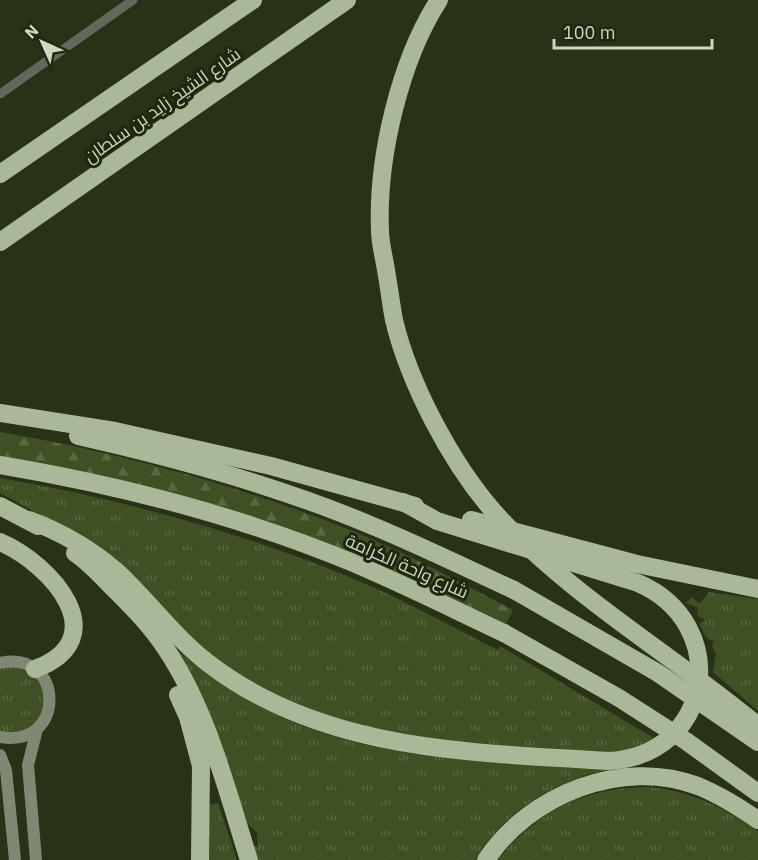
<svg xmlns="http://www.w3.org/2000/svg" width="758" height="860" viewBox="0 0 758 860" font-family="'IBM Plex Sans',Cairo,sans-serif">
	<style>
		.grass { fill: url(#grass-tufts) }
		.forest { fill: url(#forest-firs) }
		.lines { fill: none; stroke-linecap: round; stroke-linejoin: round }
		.street { stroke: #62685b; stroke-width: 9 }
		.secondary { stroke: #7f8873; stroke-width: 12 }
		.highway { stroke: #aab897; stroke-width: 18 }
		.highway-bridge { stroke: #aab897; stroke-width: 18 }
		.labels { text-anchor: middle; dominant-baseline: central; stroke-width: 6; stroke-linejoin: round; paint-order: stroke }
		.street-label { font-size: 18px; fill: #ced6c5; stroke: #1e280d }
	</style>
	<defs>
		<pattern id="grass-tufts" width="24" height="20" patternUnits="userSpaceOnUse" patternTransform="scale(1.5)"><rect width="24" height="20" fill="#3f5024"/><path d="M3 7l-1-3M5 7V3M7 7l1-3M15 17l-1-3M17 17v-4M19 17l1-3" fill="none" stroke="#5a6842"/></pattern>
		<pattern id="forest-firs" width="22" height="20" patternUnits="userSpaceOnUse" patternTransform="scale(1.5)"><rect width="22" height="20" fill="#3f5024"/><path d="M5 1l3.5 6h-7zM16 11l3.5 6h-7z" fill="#5a6842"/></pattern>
	</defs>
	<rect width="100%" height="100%" fill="#283217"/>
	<g class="grass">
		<path d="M0,478C122,499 244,533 359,581C406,601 452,627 498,650L500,646L657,740L627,753L488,746L404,736L326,716L270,694L216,660L78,535L0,493Z"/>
		<path d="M709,592L758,599V711L713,672L716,654L712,647L714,641C703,638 705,632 699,624L705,620L698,616L697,607L686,603L692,597L699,604Z"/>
		<path d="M177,650C216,679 254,706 298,724C396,763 507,761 610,769C555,781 505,811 475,860H258L254,846L258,847L257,833L246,822L206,703Z"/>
		<path d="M19,666L38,677L46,698L40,719L21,732H0V668Z"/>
		<path d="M647,787C690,790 722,807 758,831V860H497C538,811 582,788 647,787Z"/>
		<path d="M218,803L237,860H208L209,805Z"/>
	</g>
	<path class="forest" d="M0,432C117,452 234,484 345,528C403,551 458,581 513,610L501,634L354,561L0,461Z"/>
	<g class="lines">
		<path class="street" d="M0,94L133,0"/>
		<g class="secondary">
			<path d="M0,663C65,649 67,749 0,737"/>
			<path d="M0,755L6,770L15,860"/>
			<path d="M36,860L28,765L37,729"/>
		</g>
		<g class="highway">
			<path d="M0,174L253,0"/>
			<path d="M0,242L347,0"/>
			<path d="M0,413L115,431L271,466L415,506"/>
			<path d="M78,436C176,458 275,485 368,524C417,544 466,568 514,590"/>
			<path d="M0,465C119,485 239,516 351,562C403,584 453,609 504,633"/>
			<path d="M0,506L38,526"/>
			<path d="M29,520C61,532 89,548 115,570C148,600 173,636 208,663C323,752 471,752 608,761C713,756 733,624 638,583L437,521L403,502"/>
			<path d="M471,520L637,564L758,589"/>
			<path d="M0,542C51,564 117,638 35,669"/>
			<path d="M75,553C90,563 102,577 115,590C133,608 152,627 166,649C208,712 226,788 249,860"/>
			<path d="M178,695L188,717L201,766L200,860"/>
			<path d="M486,860C529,795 622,757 698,786C720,795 739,807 758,820"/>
		</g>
		<g class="highway-bridge">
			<path d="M439,0C400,60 377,158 380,230C380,243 384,257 386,270C389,287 391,304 394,320C409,383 451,463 494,512C567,594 673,655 758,726"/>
			<path d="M514,590L658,673L758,742"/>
			<path d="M504,633L619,698L686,741L758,793"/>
		</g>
	</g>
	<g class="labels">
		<g class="street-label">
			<text transform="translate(162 105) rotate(-35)">شارع الشيخ زايد بن سلطان</text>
			<text transform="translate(407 566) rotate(24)">شارع واحة الكرامة</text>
		</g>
	</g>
	<g transform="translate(42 42) rotate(315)" stroke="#1e280d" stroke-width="4.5" paint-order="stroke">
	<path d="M0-4.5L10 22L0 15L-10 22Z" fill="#ced6c5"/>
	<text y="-9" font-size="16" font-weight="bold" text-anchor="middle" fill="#ced6c5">N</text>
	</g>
	<path d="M554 39v9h158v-9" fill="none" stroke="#ced6c5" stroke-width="3"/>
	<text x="563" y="39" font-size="18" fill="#ced6c5" stroke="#1e280d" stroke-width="4.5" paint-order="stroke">100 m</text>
</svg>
